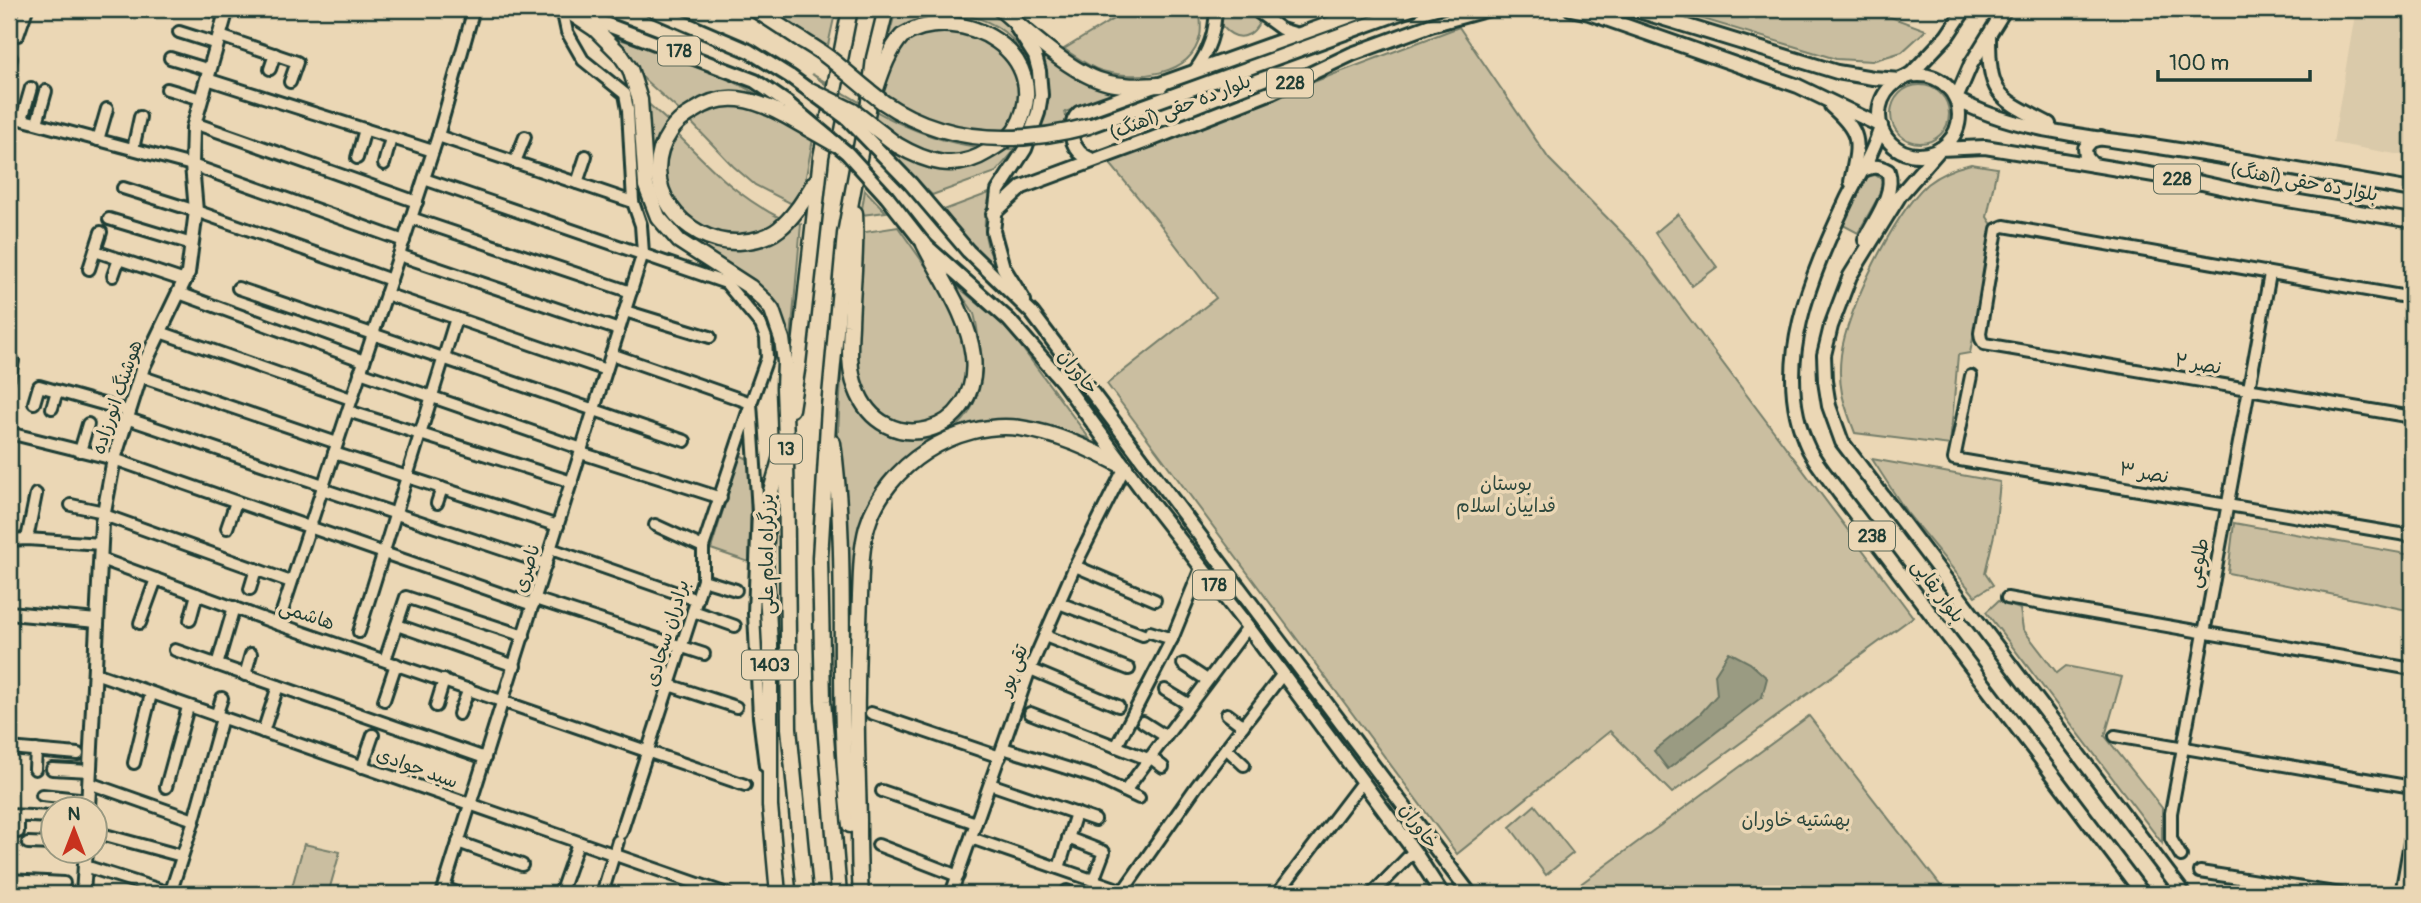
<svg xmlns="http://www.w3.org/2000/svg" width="2421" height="903" viewBox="0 0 2421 903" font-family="Pangolin,'Playpen Sans Arabic',sans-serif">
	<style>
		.built { fill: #dacaaa }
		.green { fill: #cabea0; stroke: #747e6a; stroke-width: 2 }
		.water { fill: #9a9b82; stroke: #697563; stroke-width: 2 }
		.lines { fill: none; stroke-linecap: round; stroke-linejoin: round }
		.minor-casing { stroke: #1f3d34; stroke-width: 16 }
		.major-casing { stroke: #1f3d34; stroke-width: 18 }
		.highway-casing { stroke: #1f3d34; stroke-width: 19 }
		.minor { stroke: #ebd7b5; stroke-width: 10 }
		.major { stroke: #ebd7b5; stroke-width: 12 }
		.highway { stroke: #ebd7b5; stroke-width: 14 }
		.major-bridge-casing { stroke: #1f3d34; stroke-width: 18; stroke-linecap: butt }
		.highway-bridge-casing { stroke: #1f3d34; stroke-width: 19; stroke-linecap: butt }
		.major-bridge { stroke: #ebd7b5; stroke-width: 12 }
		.highway-bridge { stroke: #ebd7b5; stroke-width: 14 }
		.labels { text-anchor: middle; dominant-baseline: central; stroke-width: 7; stroke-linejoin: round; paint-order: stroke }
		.shield { fill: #ebd7b5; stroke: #5c6b5b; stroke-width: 2 }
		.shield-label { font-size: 18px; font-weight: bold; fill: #1f3d34 }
		.street-label { font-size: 19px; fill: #1f3d34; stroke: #ebd7b5 }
		.park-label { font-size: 19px; fill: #304a3f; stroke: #ebd7b5 }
	</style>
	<rect width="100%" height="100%" fill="#ebd7b5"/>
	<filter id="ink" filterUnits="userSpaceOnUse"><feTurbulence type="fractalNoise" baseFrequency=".0143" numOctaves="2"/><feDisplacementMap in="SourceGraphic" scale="14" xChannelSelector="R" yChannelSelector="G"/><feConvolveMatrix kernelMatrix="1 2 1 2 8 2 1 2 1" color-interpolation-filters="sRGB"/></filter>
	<g filter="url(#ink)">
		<path class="built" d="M2356,9H2412V157L2333,143Z"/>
		<g class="green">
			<path d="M763,9H836L827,50Z"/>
			<path d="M896,9H991C1032,45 1045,80 1026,133H1018C1020,118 1029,76 1025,63C1010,11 934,0 897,34C891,42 887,54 882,63Z"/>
			<path d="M1130,9H1200C1200,17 1202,28 1200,36C1191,78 1134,80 1102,71C1089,68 1076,56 1064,49Z"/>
			<path d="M1222,9H1250L1261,18C1253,39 1237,43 1222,26Z"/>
			<path d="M1670,9H1869L1926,30L1902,52L1872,61L1836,59Z"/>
			<path d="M959,20C998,26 1023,57 1019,97C1018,110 1013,122 1008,134L966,130L918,115L878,91L901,43Z"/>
			<path d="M1459,27L1549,159L1635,246L1913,617L1672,793L1610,731L1457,854L1107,384L1216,298L1156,219L1107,160Z"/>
			<path d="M1026,34L1128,91L1065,112L1068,125L1037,131L1043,112Z"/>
			<path d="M610,36C675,57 727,71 784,112L753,95L683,114L645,80Z"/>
			<path d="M812,74C868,107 921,143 988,148L943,160L894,137Z"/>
			<circle cx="1920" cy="114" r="29"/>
			<path d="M644,100L671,124L659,196L726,245L794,221L801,224L788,373L780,315L676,231C643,196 648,145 644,100Z"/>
			<path d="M748,102L813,139L800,208L755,185L733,166L689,120L701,110Z"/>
			<path d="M858,119L926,164L1000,150L1016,149L996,172L932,195Z"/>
			<path d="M676,133C712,169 737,197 784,220L776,227L748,237L704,232L671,200L664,172L665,154Z"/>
			<path d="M1971,164L1997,168L1987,217L1995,229L1970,353L1958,355L1950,445L1855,433C1844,404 1837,387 1841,355C1846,312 1894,213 1927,184C1941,173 1954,168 1971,164Z"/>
			<path d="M1875,175L1883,180L1884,187L1858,233L1843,225L1863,183L1867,177Z"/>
			<path d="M865,190L886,212L861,215Z"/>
			<path d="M992,192C975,234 989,259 1015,291L970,245L944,210Z"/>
			<path d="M1678,214L1717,267L1692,286L1655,233Z"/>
			<path d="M898,227L944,292L967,342L965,394L935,422L912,425L892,421L872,405L860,384L856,359L859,233Z"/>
			<path d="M944,275L1008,329L1089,438L1019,424L941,439L870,506L849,762L843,486L838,433L845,308C845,334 842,373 851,398C855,409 863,416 871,423C883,435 897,440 914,440C974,441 989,383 978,335C977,328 976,320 974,314C968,300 953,287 944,275Z"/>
			<path d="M740,455L752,461L749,562L711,549Z"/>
			<path d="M1872,459L2000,482L1995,531L1985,573L1993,585L1975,596L1907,513Z"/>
			<path d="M2234,523L2412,555V611L2228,573Z"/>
			<path d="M1998,601L2020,609L2023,629L2057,673L2066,666L2122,677L2105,736L2162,808V843L1986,612Z"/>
			<path d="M1809,716L1947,894H1567Z"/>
			<path d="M1535,805L1573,853L1546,875L1510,827Z"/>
			<path d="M304,844L340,852L328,894H290Z"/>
		</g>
		<path class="water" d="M1729,652L1750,663L1767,678L1762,697L1668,769L1654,751L1700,714L1717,695L1715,674Z"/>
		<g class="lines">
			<g class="minor-casing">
				<g id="minor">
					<path d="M207,9L225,14"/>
					<path d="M1258,9L1259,13L1281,29L1298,34"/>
					<path d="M179,32L217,44"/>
					<path d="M18,35L27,9"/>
					<path d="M220,36L297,62L290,82"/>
					<path d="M170,58L210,70"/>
					<path d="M9,66L11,58"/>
					<path d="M270,69L275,54"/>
					<path d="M1195,70C1209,51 1215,33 1216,9"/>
					<path d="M207,79L433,151"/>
					<path d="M167,89L201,99"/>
					<path d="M9,116L192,165L404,241"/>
					<path d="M22,119L31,88"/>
					<path d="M37,123L46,91"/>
					<path d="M194,123L417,202"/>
					<path d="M438,136L633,202"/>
					<path d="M98,140L107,109"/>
					<path d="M133,149L140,117"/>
					<path d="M357,158L365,129"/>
					<path d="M515,162L525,137"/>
					<path d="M384,164L391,138"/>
					<path d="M424,179L726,283L761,325L766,338L767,358L751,403L758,512L754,613L759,717L765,766"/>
					<path d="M577,183L586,156"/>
					<path d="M123,188L196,211L391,280"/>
					<path d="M411,218L631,292"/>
					<path d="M109,219L192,244"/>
					<path d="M95,251L185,281"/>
					<path d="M399,255L619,330"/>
					<path d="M89,269L101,232"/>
					<path d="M113,276L119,259"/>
					<path d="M238,288L685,441"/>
					<path d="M179,293L364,361"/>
					<path d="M386,294L606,370"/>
					<path d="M2412,298L2004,226L1997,229L1980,333L1981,339L1984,344L2412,417"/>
					<path d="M625,311L710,337"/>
					<path d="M160,332L351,399"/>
					<path d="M611,354L751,403L703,547V580L621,833"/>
					<path d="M360,372L582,449"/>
					<path d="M140,376L337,443"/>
					<path d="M1971,376L1954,459L2412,536"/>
					<path d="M9,379L13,361"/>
					<path d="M34,403L39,386L128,411"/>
					<path d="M52,408L57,391"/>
					<path d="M348,411L572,482"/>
					<path d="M126,418L323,485"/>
					<path d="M9,433L114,459L533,605"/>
					<path d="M80,451L88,424"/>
					<path d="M334,453L558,526"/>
					<path d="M581,453L721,498"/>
					<path d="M322,489L546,564"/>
					<path d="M437,503L442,488"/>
					<path d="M71,505L104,512"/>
					<path d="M104,515L291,582"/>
					<path d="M655,525L703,547"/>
					<path d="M227,528L236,502"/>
					<path d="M27,539L36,494"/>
					<path d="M9,540L27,539L101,544"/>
					<path d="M551,549L697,600"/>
					<path d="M101,559L278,624L745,785"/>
					<path d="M1075,566L1155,600"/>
					<path d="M703,580L736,590"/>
					<path d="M250,589L256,569"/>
					<path d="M2007,598L2412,669"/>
					<path d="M535,599L704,654"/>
					<path d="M1059,603L1143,635"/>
					<path d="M693,611L735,626"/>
					<path d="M190,620L197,594"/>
					<path d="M140,623L156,579"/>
					<path d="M278,624L438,136L474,9"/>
					<path d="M397,625L515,666"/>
					<path d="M359,632L456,318"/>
					<path d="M1150,632L1172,639"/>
					<path d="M1045,636L1129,669"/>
					<path d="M175,650L485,758"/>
					<path d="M385,660L406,597L524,636"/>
					<path d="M1183,664L1207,680"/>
					<path d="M217,665L234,607"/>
					<path d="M1030,669L1118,706"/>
					<path d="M95,673L727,894"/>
					<path d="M245,675L251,654"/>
					<path d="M669,685L736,707"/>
					<path d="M1165,690L1188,704"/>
					<path d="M384,700L396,664"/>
					<path d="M436,706L444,680"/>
					<path d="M871,713L1000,757"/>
					<path d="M1030,713L1148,759"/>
					<path d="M459,714L469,689"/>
					<path d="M1227,714L1243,726"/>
					<path d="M216,716L222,698"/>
					<path d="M1143,722L1165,736"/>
					<path d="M263,732L278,686"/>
					<path d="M2115,736L2412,787"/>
					<path d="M1116,747L1172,639L1201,568"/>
					<path d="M9,748L78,754"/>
					<path d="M1003,748L1095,777L1139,798"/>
					<path d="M1226,748L1244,765"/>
					<path d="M1150,757L1163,767"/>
					<path d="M134,763L151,694"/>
					<path d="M362,767L373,735"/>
					<path d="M35,769L36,750"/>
					<path d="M52,769L90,771"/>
					<path d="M89,783L194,820"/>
					<path d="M990,784L1095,820"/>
					<path d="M166,787L188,707"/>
					<path d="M882,791L976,823"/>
					<path d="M1125,791L1248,627"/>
					<path d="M42,795L88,800"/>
					<path d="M9,815L52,817"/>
					<path d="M18,832V816"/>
					<path d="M94,832L182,856"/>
					<path d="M971,838L1124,891"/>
					<path d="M1068,838L1104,852L1093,881"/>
					<path d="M458,842L522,865"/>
					<path d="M28,843L52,844"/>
					<path d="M878,845L958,876"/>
					<path d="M2181,856L2171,839V813L2270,274"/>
					<path d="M85,866L170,893"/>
					<path d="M1059,868L1076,813"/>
					<path d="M2200,872L2341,894"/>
					<path d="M9,880L64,883"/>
					<path d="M15,880V894"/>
					<path d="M444,888L460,894"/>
					<path d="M1067,891L1074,894"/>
					<path d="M170,894L194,820L222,718"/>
					<path d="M442,894L643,253L641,225L633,202L628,110L625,94L583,60L567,32L562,9"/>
					<path d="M560,894L578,843"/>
					<path d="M602,894L618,841"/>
					<path d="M951,894L1030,669L1075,566L1125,467"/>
					<path d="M1121,894L1196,787L1282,675"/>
					<path d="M1277,894L1363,781"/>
					<path d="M1372,894L1414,851"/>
					<path d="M2401,894L2412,830"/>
				</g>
			</g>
			<g class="major-casing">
				<g id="major">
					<path d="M651,9L749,51L791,77"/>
					<path d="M1571,9L1589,13L1798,86L1881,126C1874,152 1859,175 1847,199C1812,274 1769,368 1809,450C1817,465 1830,480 1840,494L2143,894"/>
					<path d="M1632,9L1837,72L1873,78L1901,80L1912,73L1947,36L1965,9"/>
					<path d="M2005,9L1971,64L1956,99C2012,131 2095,137 2159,147C2244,160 2328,175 2412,190"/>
					<path d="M584,16L755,81L787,103"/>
					<path d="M1017,28L1035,56L1039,71L1041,95L1038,113L1025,149L998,191L993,231L1003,267L1024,301"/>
					<path d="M1989,36C1989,96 1997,97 2049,124"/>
					<circle cx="1919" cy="115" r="40"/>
					<path d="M1831,106C1863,134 1859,142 1851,182"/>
					<path d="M1089,126L1411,9"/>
					<path d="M1092,160C1087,157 1081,155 1078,150C1069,140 1070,121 1079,113L1370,9"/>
					<path d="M2093,165L2086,157L2085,148L2091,141L2101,138"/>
					<path d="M1861,171C1872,166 1877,165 1888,171C1896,193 1874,220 1865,240"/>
					<path d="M911,184L968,251L1032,313L1470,894"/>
					<path d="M887,197L924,244L1009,320L1062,381L1156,509L1248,627L1414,851L1442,894"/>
					<path d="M993,214L1022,187L1152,139L1272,92L1352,54L1431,25L1489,9"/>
					<path d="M9,613L97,621"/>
					<path d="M88,808L102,523L114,459L143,367L188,273L196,211L192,165L193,128L227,9"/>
					<path d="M83,894L86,850"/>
					<path d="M2184,894L1842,442L1829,406L1825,381L1824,355L1831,326L1850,276L1900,195L1940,149L1985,147L2202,183L2252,194L2412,221"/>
				</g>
			</g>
			<g class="highway-casing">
				<g id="highway">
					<path d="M565,9L595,29L620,54L630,69L640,100L646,186L658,217L679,241L750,287L764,300L772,310L782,339L785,362L784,388L786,439L769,498L765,556L770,644V806L778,894"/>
					<path d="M754,9L797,37"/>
					<path d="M1000,9C1026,31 1069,71 1102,81C1121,87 1141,86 1161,85"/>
					<path d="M876,89C882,71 889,50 902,36C960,0 1058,54 1016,129C1011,138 995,147 987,152C955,172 926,162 897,145"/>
					<path d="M784,115C754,99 724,90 694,111C685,116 676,123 670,132C635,183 683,244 739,242C754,241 768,238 779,229C795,216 805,198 815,182"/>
					<path d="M855,213C857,250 852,288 851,325C850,345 848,368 856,388C882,461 982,436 973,356C968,315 942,280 924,244"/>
					<path d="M791,409L798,364L821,157L850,9"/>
					<path d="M833,443C850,570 834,698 850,825"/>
					<path d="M786,456L789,728L805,894"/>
					<path d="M839,894L823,701L820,558L829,407L845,234L868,110L874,58L886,9"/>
					<path d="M861,894C859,869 859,845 859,820C858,777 856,735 857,692C857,660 859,628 860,596C861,573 861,549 867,527C885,465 956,420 1020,428C1057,433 1092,450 1125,467"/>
				</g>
			</g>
			<use href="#minor" class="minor"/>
			<use href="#major" class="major"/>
			<use href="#highway" class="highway"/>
			<g class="major-bridge-casing">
				<g id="major-bridge">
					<path d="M791,77L848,119L911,184"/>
					<path d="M787,103L847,153L887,197"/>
				</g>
			</g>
			<g class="highway-bridge-casing">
				<g id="highway-bridge">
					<path d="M797,37C808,44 819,50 829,58C847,72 864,88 883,102C946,145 1018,145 1089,126"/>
					<path d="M810,90L853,111L897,145"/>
					<path d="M784,115L835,144"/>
				</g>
			</g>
			<use href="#major-bridge" class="major-bridge"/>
			<use href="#highway-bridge" class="highway-bridge"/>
		</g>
	</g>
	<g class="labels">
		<g class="shield">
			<rect x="658" y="36.5" width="42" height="29" rx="5"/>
			<rect x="1267" y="68.5" width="46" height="29" rx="5"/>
			<rect x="2154" y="164.5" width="46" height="29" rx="5"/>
			<rect x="770" y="434.5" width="32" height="29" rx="5"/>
			<rect x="1849" y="521.5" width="46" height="29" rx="5"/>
			<rect x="1193" y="570.5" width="42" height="29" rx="5"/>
			<rect x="742" y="650.5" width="56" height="29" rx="5"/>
		</g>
		<g class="shield-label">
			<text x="679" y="51">178</text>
			<text x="1290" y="83">228</text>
			<text x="2177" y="179">228</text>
			<text x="786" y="449">13</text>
			<text x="1872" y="536">238</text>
			<text x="1214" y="585">178</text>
			<text x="770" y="665">1403</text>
		</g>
		<g class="street-label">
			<text transform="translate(1180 107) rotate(-21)">بلوار ده حقی (آهنگ)</text>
			<text transform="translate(2304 182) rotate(10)">بلوار ده حقی (آهنگ)</text>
			<text transform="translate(2198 364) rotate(10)">نصر ۲</text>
			<text transform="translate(1078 372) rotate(51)">خاوران</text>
			<text transform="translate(117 397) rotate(-71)">هوشنگ انورزاده</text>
			<text transform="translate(2144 473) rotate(10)">نصر ۳</text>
			<text transform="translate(767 554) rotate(-90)">بزرگراه امام علی</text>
			<text transform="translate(2198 563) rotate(-80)">طلوعی</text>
			<text transform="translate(527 568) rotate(-73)">ناصری</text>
			<text transform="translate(1938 591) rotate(53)">بلوار بقایی</text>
			<text transform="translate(307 615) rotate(19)">هاشمی</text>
			<text transform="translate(667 633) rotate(-73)">برادران سجادی</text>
			<text transform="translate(1013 670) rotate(-69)">تقی پور</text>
			<text transform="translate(417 768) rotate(20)">سید جوادی</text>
			<text transform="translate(1419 826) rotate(54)">خاوران</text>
		</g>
		<g class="park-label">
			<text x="1506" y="484">بوستان<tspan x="1506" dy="22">فداییان اسلام</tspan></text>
			<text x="1796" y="820">بهشتیه خاوران</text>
		</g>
	</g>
	<rect width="2421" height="903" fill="none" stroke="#ebd7b5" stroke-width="35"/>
	<rect x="18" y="18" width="2386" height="868" fill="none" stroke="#1f3d34" stroke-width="2.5" filter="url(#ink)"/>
	<g transform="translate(74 830)"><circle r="33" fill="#ebd7b5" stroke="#999981" stroke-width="2"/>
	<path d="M0-5L12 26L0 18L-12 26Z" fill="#c8321e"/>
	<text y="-10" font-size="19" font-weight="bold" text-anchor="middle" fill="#1f3d34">N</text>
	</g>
	<path d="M2158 70v10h152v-10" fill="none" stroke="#1f3d34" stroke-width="3.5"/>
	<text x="2169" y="70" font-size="21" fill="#1f3d34" stroke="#ebd7b5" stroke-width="5" paint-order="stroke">100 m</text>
</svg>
